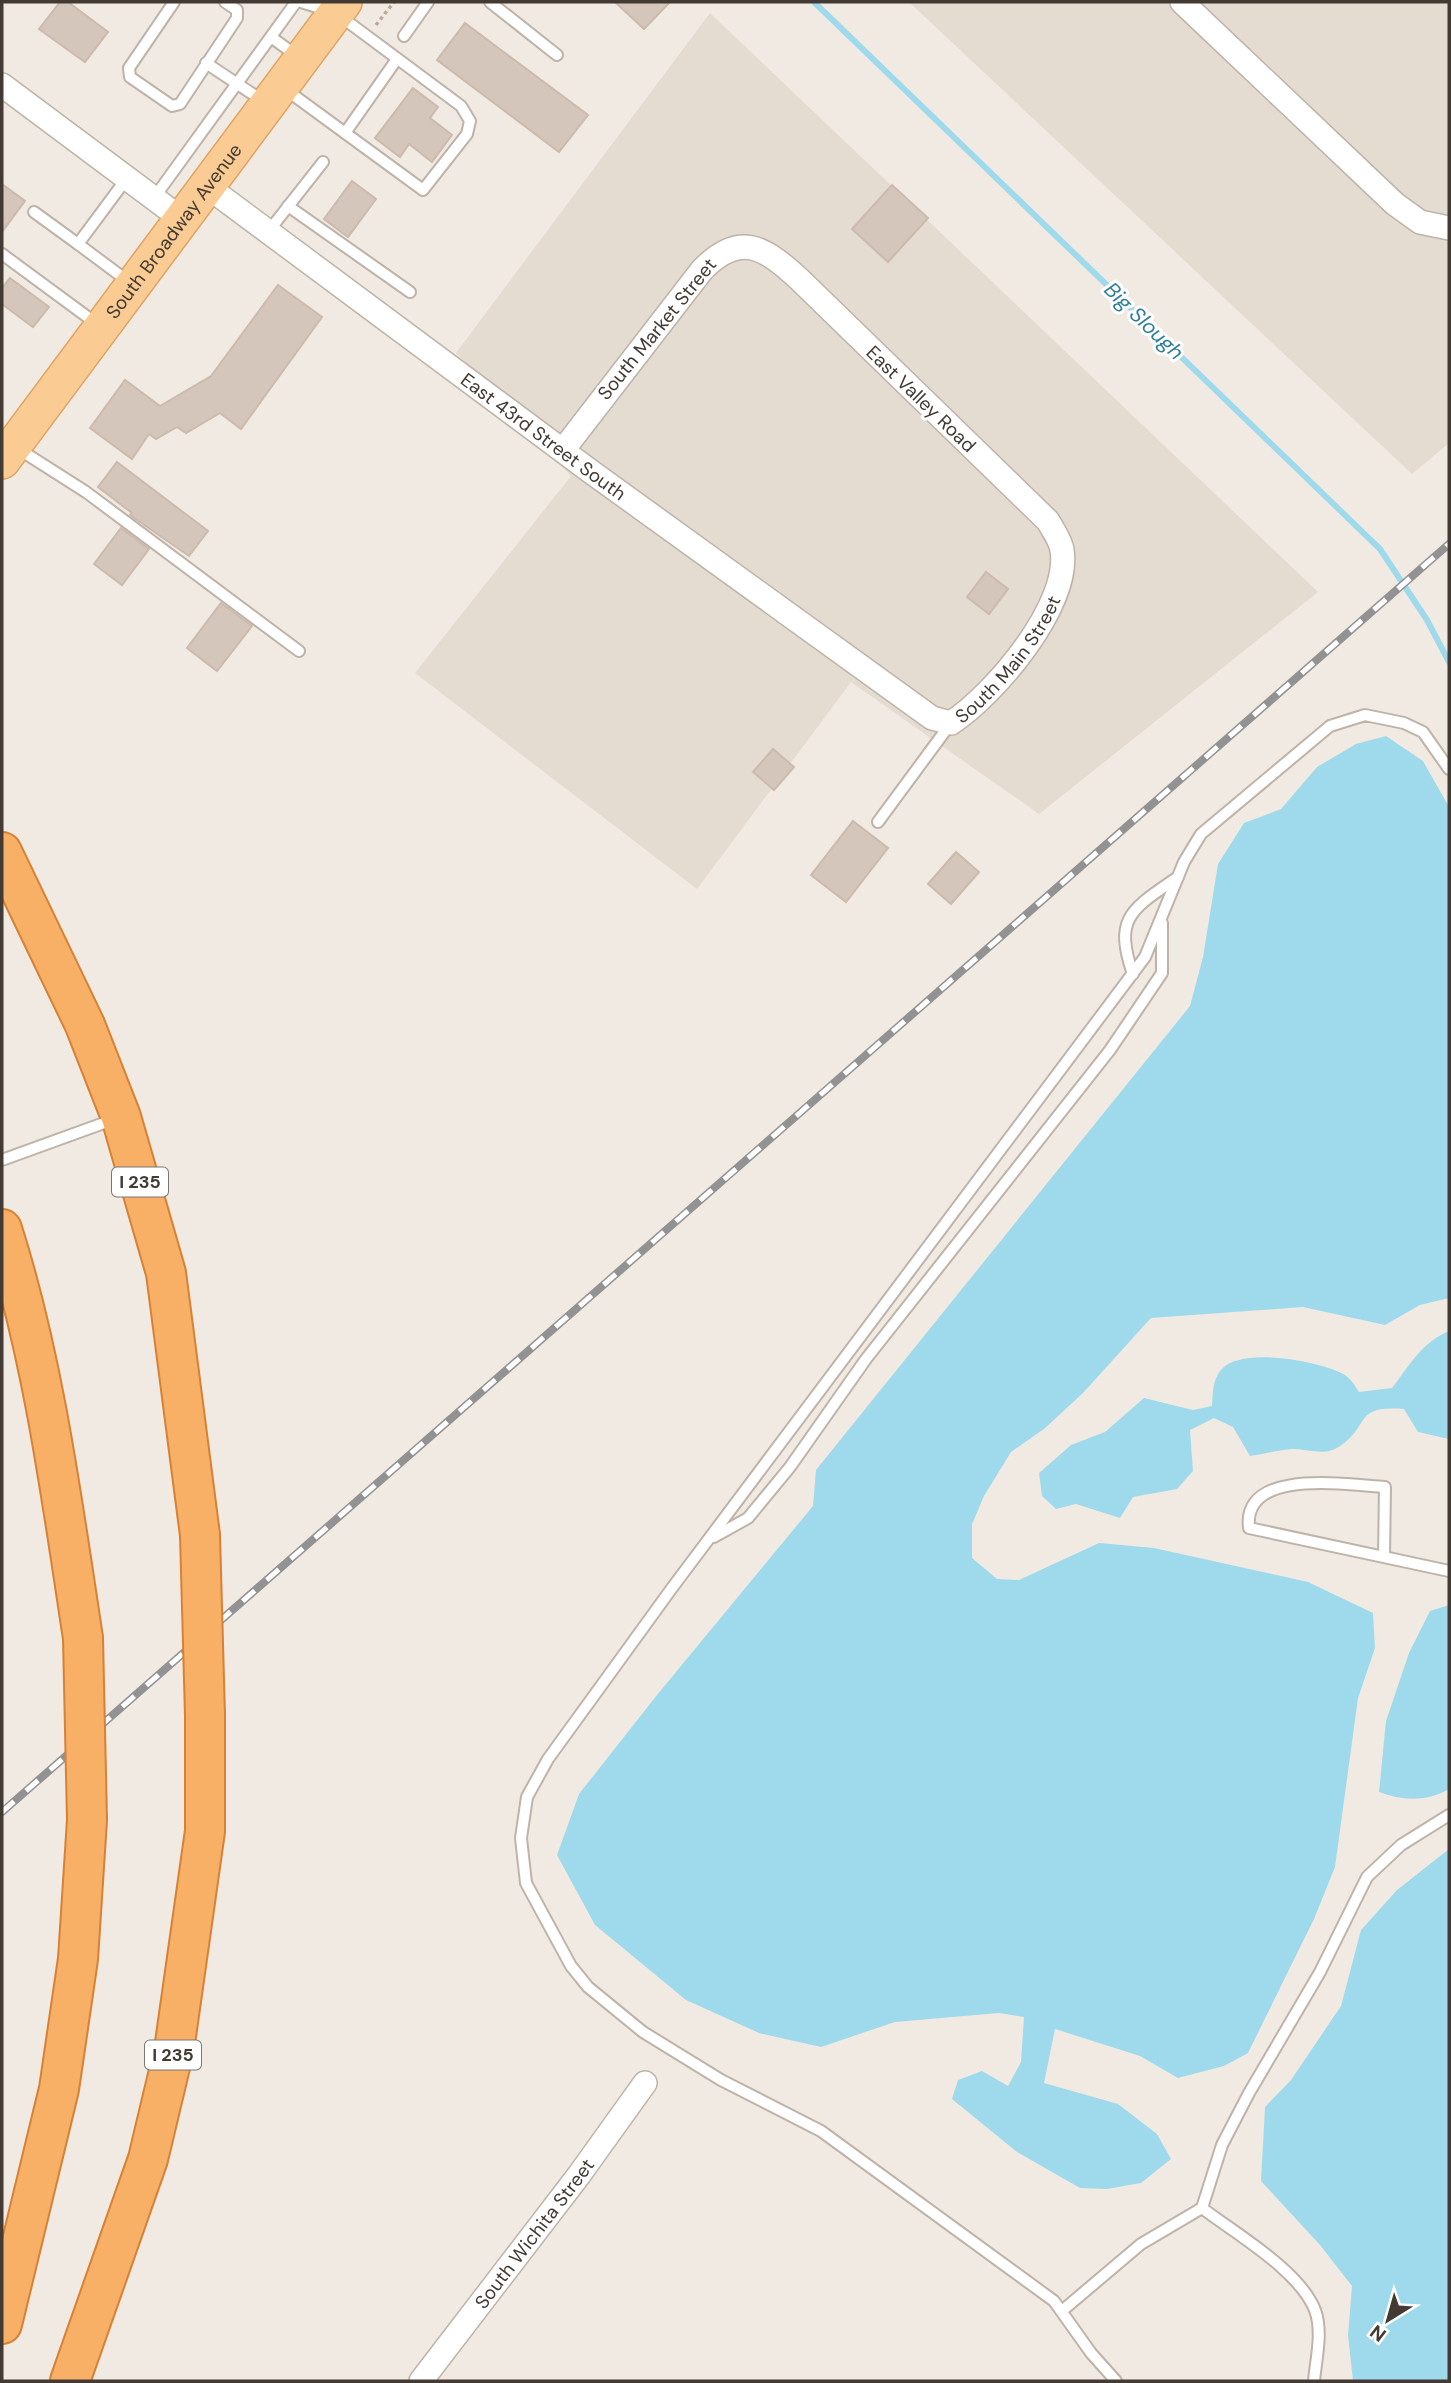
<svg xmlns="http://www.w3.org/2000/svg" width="1451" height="2383" viewBox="0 0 1451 2383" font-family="'DM Sans',sans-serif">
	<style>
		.residential { fill: #e4dbd1 }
		.water { fill: #9fdaec }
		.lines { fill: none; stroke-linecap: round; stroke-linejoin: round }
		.stream { stroke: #9fdaec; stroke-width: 6 }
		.building { fill: #d5c6bb; stroke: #ccbaac; stroke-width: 2 }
		.service-casing { stroke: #beb3a9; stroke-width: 14 }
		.minor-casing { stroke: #beb3a9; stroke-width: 26 }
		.primary-casing { stroke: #dea463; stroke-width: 38 }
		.motorway-casing { stroke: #d78136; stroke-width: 42 }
		.path { stroke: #bda997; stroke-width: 3.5; stroke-dasharray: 3.5 3.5; stroke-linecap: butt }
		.service { stroke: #fff; stroke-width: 10 }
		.minor { stroke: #fff; stroke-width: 23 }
		.primary { stroke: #facb92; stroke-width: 35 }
		.motorway { stroke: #f8af66; stroke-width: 38 }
		.rail-casing { stroke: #929292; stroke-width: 8 }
		.rail { stroke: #fff; stroke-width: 5; stroke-dasharray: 16; stroke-linecap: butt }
		.motorway-bridge-casing { stroke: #d78136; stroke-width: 42; stroke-linecap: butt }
		.motorway-bridge { stroke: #f8af66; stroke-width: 38 }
		.labels { text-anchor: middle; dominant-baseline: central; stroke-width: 6; stroke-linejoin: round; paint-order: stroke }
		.shield { fill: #fff; stroke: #7b7570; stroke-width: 2 }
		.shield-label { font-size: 18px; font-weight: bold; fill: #423a33 }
		.street-label { font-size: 19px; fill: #423a33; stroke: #fff }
		.water-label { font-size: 21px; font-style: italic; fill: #2e7e99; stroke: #fff }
	</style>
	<rect width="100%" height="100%" fill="#f1eae2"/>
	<g class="residential">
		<path d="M909,2H1449V443L1412,474Z"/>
		<path d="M710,13L1318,592L1039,814L851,682L697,889L415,673L571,476L456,353Z"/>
	</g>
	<g class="water">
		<path d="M1386,736L1423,761L1449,807V1298L1420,1305L1385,1325L1303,1307L1151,1318L1083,1393L1044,1429L1011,1452L984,1496L972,1524V1558L997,1579L1019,1580L1099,1543L1154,1548L1308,1582L1373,1613L1375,1648L1358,1698L1335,1867L1314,1919L1248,2053L1224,2066L1178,2078L1140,2056L1055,2029L1044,2083L1118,2104L1157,2134L1171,2159L1141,2183L1107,2189L1080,2188L1017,2152L952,2099L958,2080L982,2071L1008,2086L1021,2062L1024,2017L999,2013L895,2022L821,2047L759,2033L686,2000L595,1925L557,1855L579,1794L657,1695L813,1506L816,1470L1190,1006L1203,957L1218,864L1244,823L1281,809L1317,767L1356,744Z"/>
		<path d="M1449,1331V1439L1418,1432L1404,1409C1353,1405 1371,1425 1340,1446C1325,1457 1310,1449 1293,1449C1279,1450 1264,1454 1250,1456L1233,1427L1214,1418L1190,1430L1193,1471L1177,1489L1133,1497L1120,1518L1076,1504L1056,1509L1042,1496L1039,1473L1071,1445L1105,1432L1144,1398L1193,1410L1212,1406C1213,1393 1212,1381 1221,1370C1240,1346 1322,1361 1345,1375C1351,1379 1355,1386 1359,1392L1392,1388C1410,1365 1421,1343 1449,1331Z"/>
		<path d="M1449,1605V1789C1427,1802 1402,1801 1379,1792L1386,1721L1409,1653L1430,1611Z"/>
		<path d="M1449,1849V2381H1353L1348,2335L1352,2286L1320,2245L1261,2181L1265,2107L1291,2080L1341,2006L1361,1930L1397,1890Z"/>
	</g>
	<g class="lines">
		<path class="stream" d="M814,2L1380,549L1427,620L1449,662"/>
	</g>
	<g class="building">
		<path d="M60,2H68L108,32L85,62L39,29Z"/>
		<path d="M615,2H670L644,29Z"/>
		<path d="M465,23L588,115L559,152L437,60Z"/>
		<path d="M413,88L438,107L430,118L452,135L432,162L409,144L400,157L375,138Z"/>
		<path d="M352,181L376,199L348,237L324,219Z"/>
		<path d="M2,184L25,201L2,232Z"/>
		<path d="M892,185L928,218L888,262L852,229Z"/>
		<path d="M10,278L49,307L33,327L2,304V288Z"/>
		<path d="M278,285L322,317L241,429L220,413L186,433L177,427L156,439L149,434L132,459L90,428L125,380L160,406L211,376Z"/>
		<path d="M117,462L208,531L189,556L130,515L132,513L98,487Z"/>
		<path d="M121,528L149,549L122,585L94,564Z"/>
		<path d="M986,572L1008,589L989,614L967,597Z"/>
		<path d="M221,603L252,626L217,671L187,648Z"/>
		<path d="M773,749L794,767L774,790L753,772Z"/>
		<path d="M853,821L888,848L846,902L811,875Z"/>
		<path d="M956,852L979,872L951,904L928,884Z"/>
	</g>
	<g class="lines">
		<g class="service-casing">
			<g id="service">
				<path d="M174,2L129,68L130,77L172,106L180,104L237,18V10L225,2"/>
				<path d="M490,2L557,55"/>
				<path d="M404,36L428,2"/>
				<path d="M271,37L297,56"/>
				<path d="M206,63L263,101"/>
				<path d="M285,89L423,190L467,134L470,121L461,106L336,13L301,2"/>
				<path d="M345,133L397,59"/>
				<path d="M154,198L296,2"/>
				<path d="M288,206L410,292"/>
				<path d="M34,212L78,244L127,178"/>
				<path d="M268,232L323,162"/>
				<path d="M78,244L129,282"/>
				<path d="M2,254L97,324"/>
				<path d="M17,448L86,492L299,651"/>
				<path d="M878,822L951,723"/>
				<path d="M1133,974C1113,917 1132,909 1178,877"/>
				<path d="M2,1160L115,1119"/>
				<path d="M714,1537L748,1518L790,1467L866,1359L1110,1050L1162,973V923"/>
				<path d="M1384,1557L1385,1487C1349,1485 1242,1467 1249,1528L1449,1571"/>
				<path d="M1202,2208L1222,2145L1249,2093L1320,1972L1367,1877L1401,1845L1449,1815"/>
				<path d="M1063,2310L1141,2244L1202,2208C1236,2234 1299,2270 1315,2310C1323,2332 1316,2359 1314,2381"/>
				<path d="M1116,2381L1091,2353L1054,2301L821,2131L721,2080L643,2032L588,1987L571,1966L526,1883L521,1838L527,1797L548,1759L672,1588L1145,957L1184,862L1201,834L1330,726L1365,715L1404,723L1423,732L1449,769"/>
			</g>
		</g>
		<g class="minor-casing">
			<g id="minor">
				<path d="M1182,2L1395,204L1420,222L1449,228"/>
				<path d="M2,85L183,220"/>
				<path id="s1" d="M208,187L590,471L932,718L951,723C994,695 1071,605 1062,550C1061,541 1053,530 1048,521L799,279C764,247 740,231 702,270L563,450"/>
				<path id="s2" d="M421,2381L579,2175L645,2083"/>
			</g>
		</g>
		<g class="primary-casing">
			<g id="primary">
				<path id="s3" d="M2,461L344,2"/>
			</g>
		</g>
		<g class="motorway-casing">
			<g id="motorway">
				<path d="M2,852L85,1025L121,1117L166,1273L200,1535"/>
				<path d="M2,1229C44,1361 62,1501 83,1638"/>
				<path d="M2,2324L59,2089L78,1959L87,1820"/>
				<path d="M70,2381L148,2159L174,2050L205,1831V1716"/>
			</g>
		</g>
		<path class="path" d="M376,25L394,2"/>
		<use href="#service" class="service"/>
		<use href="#minor" class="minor"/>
		<use href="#primary" class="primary"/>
		<use href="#motorway" class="motorway"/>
		<g class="rail-casing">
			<path id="rail" d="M2,1812L1449,544"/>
		</g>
		<use href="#rail" class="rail"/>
		<g class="motorway-bridge-casing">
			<g id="motorway-bridge">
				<path d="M200,1535L205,1716"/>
				<path d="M83,1638L87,1820"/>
			</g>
		</g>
		<use href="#motorway-bridge" class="motorway-bridge"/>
	</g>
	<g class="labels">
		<g class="shield">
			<rect x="112" y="1167.5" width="56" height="29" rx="5"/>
			<rect x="145" y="2040.5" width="56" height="29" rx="5"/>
		</g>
		<g class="shield-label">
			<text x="140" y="1182">I 235</text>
			<text x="173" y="2055">I 235</text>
		</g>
		<g class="street-label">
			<text stroke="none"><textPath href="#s3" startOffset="287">South Broadway Avenue</textPath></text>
			<text transform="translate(657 329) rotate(-51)">South Market Street</text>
			<text transform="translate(921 399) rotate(44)">East Valley Road</text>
			<text stroke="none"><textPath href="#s1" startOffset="418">East 43rd Street South</textPath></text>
			<text stroke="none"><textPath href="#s1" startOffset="1004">South Main Street</textPath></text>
			<text stroke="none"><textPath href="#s2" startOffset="186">South Wichita Street</textPath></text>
		</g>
		<g class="water-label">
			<text transform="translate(1144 321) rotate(44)">Big Slough</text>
		</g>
	</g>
	<rect width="1451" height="2383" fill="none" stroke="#423a33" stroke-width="7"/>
	<g transform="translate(1388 2320) rotate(217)" stroke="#ffffff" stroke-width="5" paint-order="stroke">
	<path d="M0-5L12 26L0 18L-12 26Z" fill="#423a33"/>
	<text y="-10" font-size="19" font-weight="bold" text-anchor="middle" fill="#423a33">N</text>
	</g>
</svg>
